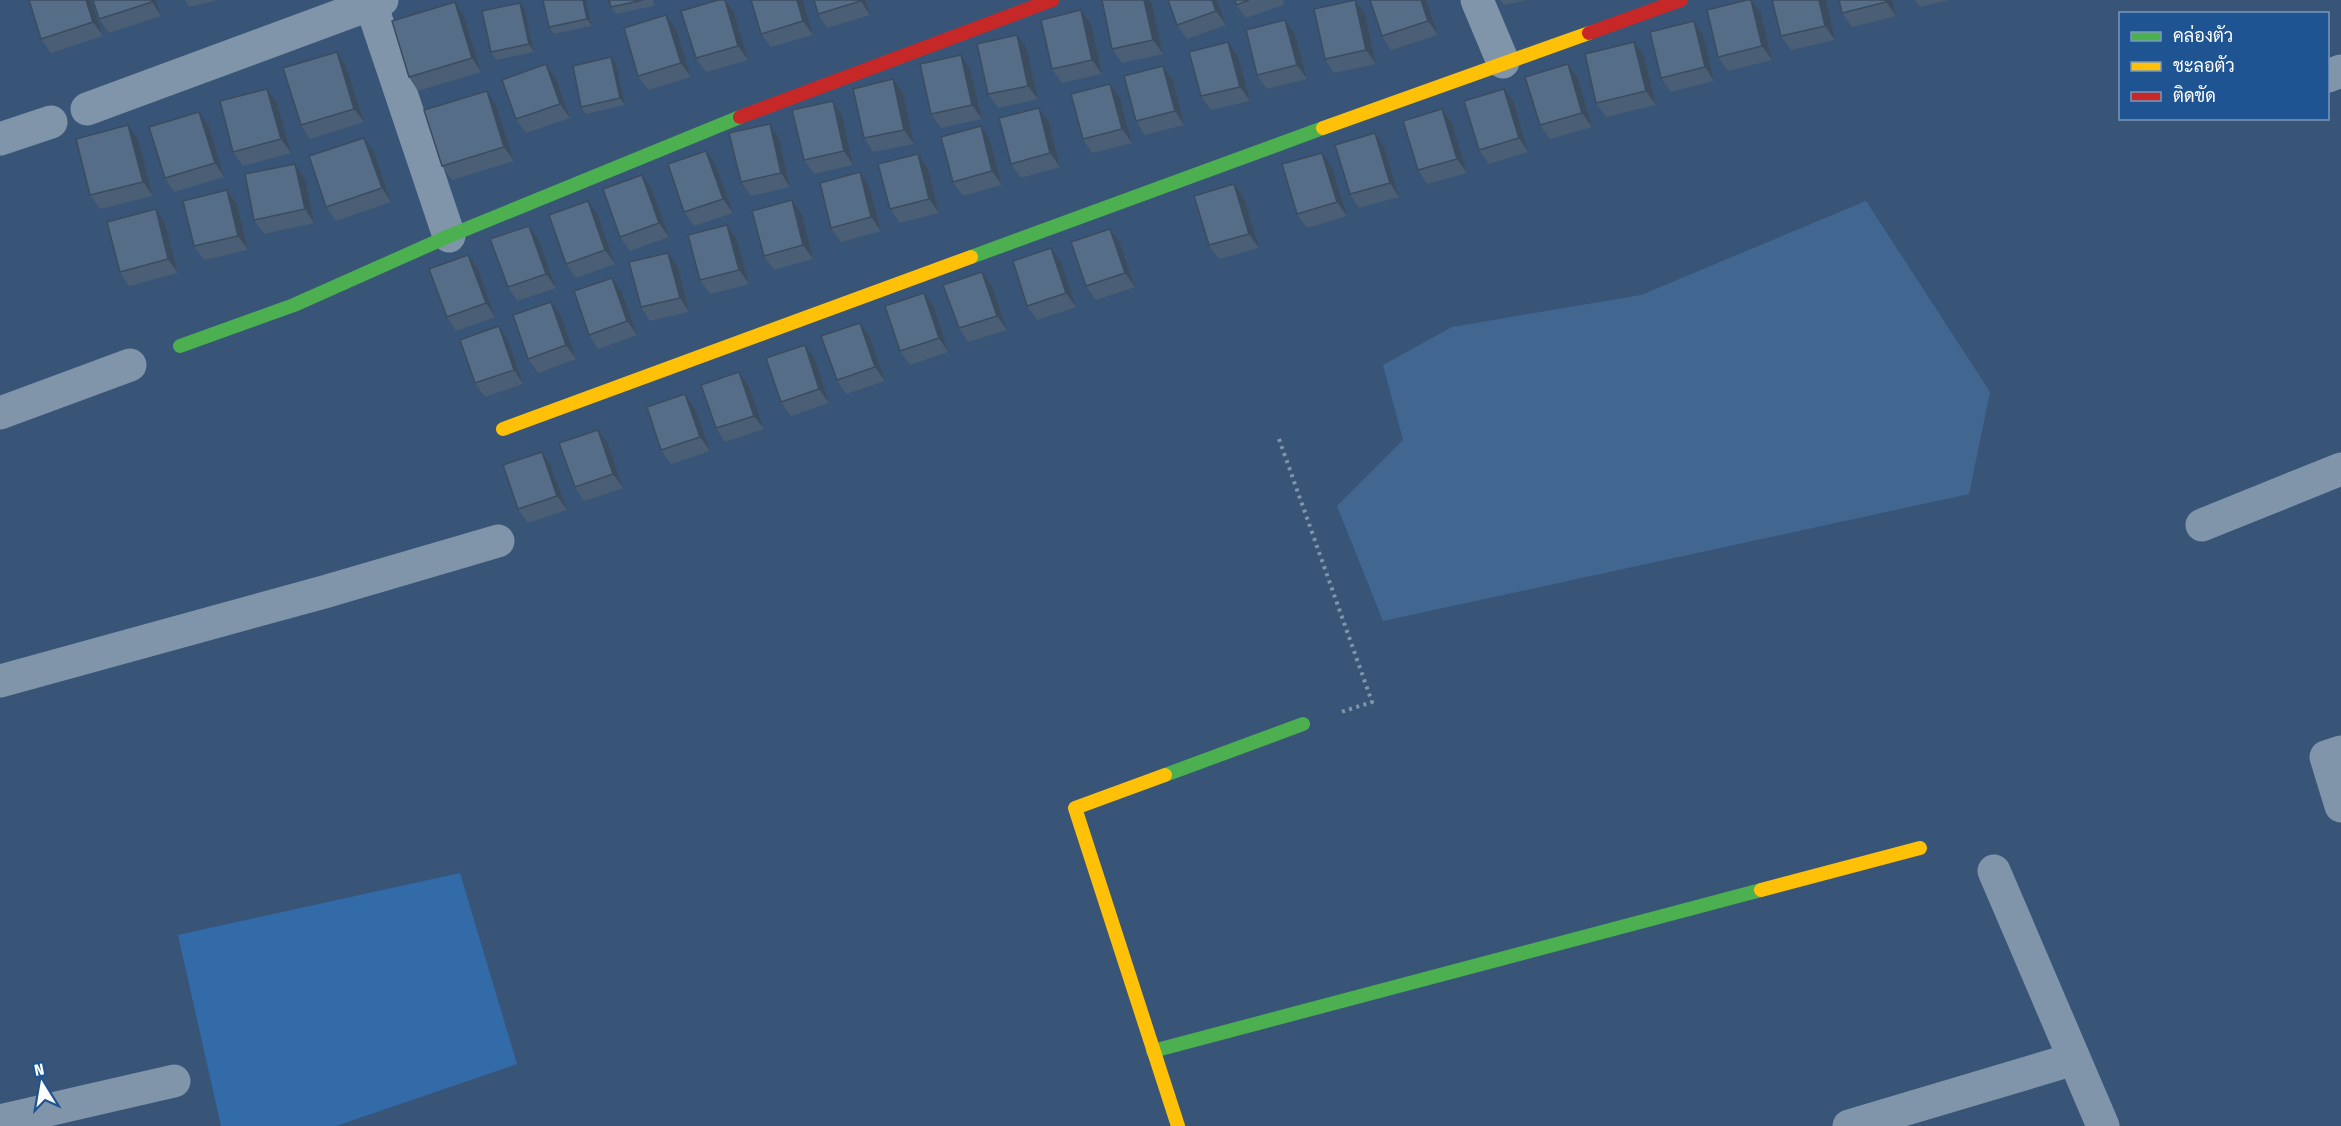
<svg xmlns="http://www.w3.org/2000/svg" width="2341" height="1126" viewBox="0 0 2341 1126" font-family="'Fira Sans Condensed',Sarabun,sans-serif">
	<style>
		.green { fill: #326ba7 }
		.water { fill: #416791 }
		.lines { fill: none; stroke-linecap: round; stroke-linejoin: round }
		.path { stroke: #8095aa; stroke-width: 4; stroke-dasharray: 3 4.5; stroke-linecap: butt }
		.street { stroke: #8095aa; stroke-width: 33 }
		.fast { stroke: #4caf50; stroke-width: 14 }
		.slow { stroke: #ffc107; stroke-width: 14 }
		.jam { stroke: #c62828; stroke-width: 14 }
		.wall { fill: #4a5e75 }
		.shaded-wall { fill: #3c4c5f }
		.building { fill: #566d88; stroke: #3c4c5f; stroke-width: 1.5 }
	</style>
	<rect width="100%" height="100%" fill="#385577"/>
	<path class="green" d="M460,873L517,1064L336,1126H221L178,935Z"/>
	<path class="water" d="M1866,201L1990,392L1969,494L1383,621L1337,506L1403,440L1383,365L1452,327L1641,295Z"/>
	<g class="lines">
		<path class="path" d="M1279,439L1372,702L1338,713"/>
		<g class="street">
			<path d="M1477,0L1503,62"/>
			<path d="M371,4L449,236"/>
			<path d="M2328,76L2341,71"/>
			<path d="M87,109L382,0"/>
			<path d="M0,139L51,122"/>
			<path d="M0,413L130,365"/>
			<path d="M2202,525L2341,469"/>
			<path d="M0,681L324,592L498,541"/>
			<path d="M2341,752L2326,757L2341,806"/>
			<path d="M1994,871L2103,1126"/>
			<path d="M0,1121L174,1081"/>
			<path d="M1849,1126L2074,1059"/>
		</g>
		<g class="fast">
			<path d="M971,257L1323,128"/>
			<path d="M180,346L294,305L449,236L740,117"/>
			<path d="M1165,775L1303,724"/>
			<path d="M1153,1051L1761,890"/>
		</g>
		<g class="slow">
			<path d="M1323,128L1589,33"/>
			<path d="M503,429L971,257"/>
			<path d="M1165,775L1075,808L1178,1126"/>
			<path d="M1761,890L1920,848"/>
		</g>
		<g class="jam">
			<path d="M1589,33L1681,0"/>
			<path d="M740,117L1052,0"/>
		</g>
	</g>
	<g class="wall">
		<path d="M91,0L103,36L51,53L41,39Z"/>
		<path d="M156,0L161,16L109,33L99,19Z"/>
		<path d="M185,0H217L189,7Z"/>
		<path d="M543,0H586L592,26L554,34L549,27Z"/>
		<path d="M609,0H653L654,6L616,14L611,7Z"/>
		<path d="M718,0H726L734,12L748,60L706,72L696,58Z"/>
		<path d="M751,0H803L813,35L771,47L761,34Z"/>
		<path d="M866,0L870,15L827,28L818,14Z"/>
		<path d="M1168,0H1217L1226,25L1187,39L1177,25Z"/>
		<path d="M1235,0H1283L1284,5L1246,18L1236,5Z"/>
		<path d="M1355,0L1365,14L1376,64L1334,73L1325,59Z"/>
		<path d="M1370,0H1426L1438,35L1391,50L1382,36Z"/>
		<path d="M1500,0H1527L1504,5Z"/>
		<path d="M1751,0L1761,13L1772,60L1728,71L1718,57Z"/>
		<path d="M1772,0H1826L1835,40L1791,50L1781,36Z"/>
		<path d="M1839,0H1892L1896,16L1852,27L1842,13Z"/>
		<path d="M1915,0H1949L1920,7Z"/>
		<path d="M520,3L525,10L534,52L496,60L491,52Z"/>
		<path d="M1152,4L1163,54L1122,63L1112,49Z"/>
		<path d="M1081,10L1091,24L1102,74L1062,83L1052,69Z"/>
		<path d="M464,16L481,72L418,91L409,77Z"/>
		<path d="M676,29L691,77L648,90L638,76Z"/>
		<path d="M1295,34L1307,79L1267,89L1257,75Z"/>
		<path d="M1703,35L1714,81L1671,92L1661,78Z"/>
		<path d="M1228,42L1238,56L1250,101L1211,110L1201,96Z"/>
		<path d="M1634,42L1644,56L1656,105L1606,117L1596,103Z"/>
		<path d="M1027,49L1038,99L998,108L988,94Z"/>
		<path d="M611,57L616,64L625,105L586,114L581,107Z"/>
		<path d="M546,64L556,78L570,118L526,133L516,119Z"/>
		<path d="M1568,64L1578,78L1592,127L1550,139L1540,125Z"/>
		<path d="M346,66L364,122L310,139L301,125Z"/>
		<path d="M1163,66L1173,80L1184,125L1145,135L1136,121Z"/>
		<path d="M970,69L982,119L941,128L931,114Z"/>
		<path d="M893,79L903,93L914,144L873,152L864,138Z"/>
		<path d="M1110,84L1120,98L1132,143L1092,153L1083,139Z"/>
		<path d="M833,101L842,115L853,165L814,174L804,160Z"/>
		<path d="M277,103L291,153L243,166L233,152Z"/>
		<path d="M1514,103L1528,152L1489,164L1479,150Z"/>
		<path d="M496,105L514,161L452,180L442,166Z"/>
		<path d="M1039,108L1049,122L1060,167L1021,178L1011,164Z"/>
		<path d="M1442,109L1452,123L1467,173L1427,184L1418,170Z"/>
		<path d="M770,124L779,138L790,187L751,196L741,182Z"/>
		<path d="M209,126L224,177L174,192L165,178Z"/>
		<path d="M981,126L990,140L1002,185L963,196L953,182Z"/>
		<path d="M1375,133L1384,147L1399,197L1359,208L1350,194Z"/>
		<path d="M138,139L153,196L100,209L90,195Z"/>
		<path d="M374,152L391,202L336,221L326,207Z"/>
		<path d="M918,154L928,168L939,213L900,223L890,209Z"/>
		<path d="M295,164L305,178L314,223L264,234L254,220Z"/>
		<path d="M716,165L733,213L694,226L684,212Z"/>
		<path d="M1332,167L1347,216L1307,228L1297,214Z"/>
		<path d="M860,172L869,186L881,231L841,242L831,228Z"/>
		<path d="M652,189L669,237L630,251L620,237Z"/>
		<path d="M227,190L237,204L248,250L204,260L194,246Z"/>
		<path d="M1244,198L1259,248L1219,259L1209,245Z"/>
		<path d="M792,200L802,214L813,259L774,270L764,256Z"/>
		<path d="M598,215L615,264L576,278L566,264Z"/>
		<path d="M165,223L178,273L129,286L120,272Z"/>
		<path d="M727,225L737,239L749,284L710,294L700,280Z"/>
		<path d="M529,226L539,240L556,288L517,301L508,287Z"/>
		<path d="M1120,243L1135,287L1096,300L1086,286Z"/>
		<path d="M1051,248L1061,262L1076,307L1037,320L1027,306Z"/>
		<path d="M468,255L478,269L495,317L456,331L447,317Z"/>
		<path d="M678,267L689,312L650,321L641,307Z"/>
		<path d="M982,272L992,286L1007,330L968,342L959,328Z"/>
		<path d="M622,292L637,335L598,349L589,335Z"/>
		<path d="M934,307L948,352L910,365L900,351Z"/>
		<path d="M561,316L576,359L538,373L528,359Z"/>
		<path d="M870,337L885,381L846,394L837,380Z"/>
		<path d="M508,340L523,384L485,397L475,383Z"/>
		<path d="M815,359L829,403L791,416L781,402Z"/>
		<path d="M739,372L749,386L764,429L725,442L716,428Z"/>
		<path d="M685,394L695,408L710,451L671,464L661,450Z"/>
		<path d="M608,444L623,488L584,501L575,487Z"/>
		<path d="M542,452L551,466L567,510L528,523L518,509Z"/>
	</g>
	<g class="shaded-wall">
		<path d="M86,0H91L103,36L93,22Z"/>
		<path d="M151,0H156L161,16L152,2Z"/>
		<path d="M583,0H586L592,26L587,19Z"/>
		<path d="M725,0L734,12L748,60L738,46Z"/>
		<path d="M797,0H803L813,35L803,21Z"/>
		<path d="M860,0H866L870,15L861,1Z"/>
		<path d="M1144,0H1149L1152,4L1163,54L1153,40Z"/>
		<path d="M1212,0H1217L1226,25L1216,11Z"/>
		<path d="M1355,0L1365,14L1376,64L1366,50Z"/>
		<path d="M1421,0H1426L1438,35L1428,21Z"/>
		<path d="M1751,0L1761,13L1772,60L1762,46Z"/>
		<path d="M1819,0H1826L1835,40L1825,26Z"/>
		<path d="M1885,0H1892L1896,16L1886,2Z"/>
		<path d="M455,2L464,16L481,72L472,58Z"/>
		<path d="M520,3L525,10L534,52L529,44Z"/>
		<path d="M1081,10L1091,24L1102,74L1092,60Z"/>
		<path d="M666,15L676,29L691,77L681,63Z"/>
		<path d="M1285,20L1295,34L1307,79L1297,65Z"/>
		<path d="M1694,21L1703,35L1714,81L1705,67Z"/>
		<path d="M1017,35L1027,49L1038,99L1028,86Z"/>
		<path d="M1228,42L1238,56L1250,101L1240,87Z"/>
		<path d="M1634,42L1644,56L1656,105L1646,91Z"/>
		<path d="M337,52L346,66L364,122L354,109Z"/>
		<path d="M961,55L970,69L982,119L972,105Z"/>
		<path d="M611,57L616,64L625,105L620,98Z"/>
		<path d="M546,64L556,78L570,118L560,104Z"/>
		<path d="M1568,64L1578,78L1592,127L1582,113Z"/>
		<path d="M1163,66L1173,80L1184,125L1175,111Z"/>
		<path d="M893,79L903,93L914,144L904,130Z"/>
		<path d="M1110,84L1120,98L1132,143L1122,129Z"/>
		<path d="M267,89L277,103L291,153L281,139Z"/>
		<path d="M1504,89L1514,103L1528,152L1519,138Z"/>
		<path d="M487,91L496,105L514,161L504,147Z"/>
		<path d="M833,101L842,115L853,165L844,151Z"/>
		<path d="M1039,108L1049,122L1060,167L1050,153Z"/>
		<path d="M1442,109L1452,123L1467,173L1457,159Z"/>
		<path d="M199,112L209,126L224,177L215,163Z"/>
		<path d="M770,124L779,138L790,187L781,173Z"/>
		<path d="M128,125L138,139L153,196L143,182Z"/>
		<path d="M981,126L990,140L1002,185L992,171Z"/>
		<path d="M1375,133L1384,147L1399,197L1390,183Z"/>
		<path d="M364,138L374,152L391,202L382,188Z"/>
		<path d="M706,151L716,165L733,213L723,199Z"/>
		<path d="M1322,153L1332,167L1347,216L1337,202Z"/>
		<path d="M918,154L928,168L939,213L929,199Z"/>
		<path d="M295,164L305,178L314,223L305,209Z"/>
		<path d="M860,172L869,186L881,231L871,217Z"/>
		<path d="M642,175L652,189L669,237L659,223Z"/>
		<path d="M1234,184L1244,198L1259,248L1249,234Z"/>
		<path d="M227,190L237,204L248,250L238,236Z"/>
		<path d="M792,200L802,214L813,259L803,245Z"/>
		<path d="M588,201L598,215L615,264L605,250Z"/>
		<path d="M156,209L165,223L178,273L168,259Z"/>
		<path d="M727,225L737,239L749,284L739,270Z"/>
		<path d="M529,226L539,240L556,288L546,274Z"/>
		<path d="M1110,229L1120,243L1135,287L1125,273Z"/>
		<path d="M1051,248L1061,262L1076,307L1066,293Z"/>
		<path d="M668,253L678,267L689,312L680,298Z"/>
		<path d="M468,255L478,269L495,317L486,303Z"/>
		<path d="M982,272L992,286L1007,330L997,316Z"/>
		<path d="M612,278L622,292L637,335L627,321Z"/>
		<path d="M924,293L934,307L948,352L939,338Z"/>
		<path d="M551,302L561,316L576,359L566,345Z"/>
		<path d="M860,323L870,337L885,381L875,367Z"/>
		<path d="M499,326L508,340L523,384L514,370Z"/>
		<path d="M805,345L815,359L829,403L819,389Z"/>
		<path d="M739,372L749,386L764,429L754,416Z"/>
		<path d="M685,394L695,408L710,451L700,437Z"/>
		<path d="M598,430L608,444L623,488L613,474Z"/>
		<path d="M542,452L551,466L567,510L557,496Z"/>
	</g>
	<g class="building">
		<path d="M29,0H86L93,22L41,39Z"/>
		<path d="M93,0H151L152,2L99,19Z"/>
		<path d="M543,0H583L587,19L549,27Z"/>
		<path d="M609,0H643L611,7Z"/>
		<path d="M718,0H725L738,46L696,58L681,11Z"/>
		<path d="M751,0H797L803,21L761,34Z"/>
		<path d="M814,0H860L861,1L818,14Z"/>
		<path d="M1102,0H1144L1153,40L1112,49Z"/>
		<path d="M1168,0H1212L1216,11L1177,25Z"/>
		<path d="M1235,0H1249L1236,5Z"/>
		<path d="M1355,0L1366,50L1325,59L1314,9Z"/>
		<path d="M1370,0H1421L1428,21L1382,36Z"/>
		<path d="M1747,0H1751L1762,46L1718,57L1707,10Z"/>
		<path d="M1772,0H1819L1825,26L1781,36Z"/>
		<path d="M1839,0H1885L1886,2L1842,13Z"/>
		<path d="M455,2L472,58L409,77L392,21Z"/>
		<path d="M520,3L529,44L491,52L482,11Z"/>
		<path d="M1081,10L1092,60L1052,69L1041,20Z"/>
		<path d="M666,15L681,63L638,76L624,28Z"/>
		<path d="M1285,20L1297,65L1257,75L1246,30Z"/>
		<path d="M1694,21L1705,67L1661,78L1650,32Z"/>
		<path d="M1017,35L1028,86L988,94L977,44Z"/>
		<path d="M1228,42L1240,87L1201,96L1189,52Z"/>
		<path d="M1634,42L1646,91L1596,103L1585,54Z"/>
		<path d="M337,52L354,109L301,125L283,68Z"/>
		<path d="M961,55L972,105L931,114L920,64Z"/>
		<path d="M611,57L620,98L581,107L573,66Z"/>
		<path d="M546,64L560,104L516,119L502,80Z"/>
		<path d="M1568,64L1582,113L1540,125L1525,77Z"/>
		<path d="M1163,66L1175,111L1136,121L1124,76Z"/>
		<path d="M893,79L904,130L864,138L853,89Z"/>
		<path d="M1110,84L1122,129L1083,139L1071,94Z"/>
		<path d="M267,89L281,139L233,152L220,101Z"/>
		<path d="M1504,89L1519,138L1479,150L1464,101Z"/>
		<path d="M487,91L504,147L442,166L424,110Z"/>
		<path d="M833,101L844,151L804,160L792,110Z"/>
		<path d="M1039,108L1050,153L1011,164L999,118Z"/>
		<path d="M1442,109L1457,159L1418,170L1403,121Z"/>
		<path d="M199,112L215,163L165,178L149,127Z"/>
		<path d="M770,124L781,173L741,182L729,133Z"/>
		<path d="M128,125L143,182L90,195L76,139Z"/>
		<path d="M981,126L992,171L953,182L941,137Z"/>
		<path d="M1375,133L1390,183L1350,194L1335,145Z"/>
		<path d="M364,138L382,188L326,207L309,156Z"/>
		<path d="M706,151L723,199L684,212L668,164Z"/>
		<path d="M1322,153L1337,202L1297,214L1282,164Z"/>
		<path d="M918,154L929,199L890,209L878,164Z"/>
		<path d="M295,164L305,209L254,220L245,174Z"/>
		<path d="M860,172L871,217L831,228L820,183Z"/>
		<path d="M642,175L659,223L620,237L603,189Z"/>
		<path d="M1234,184L1249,234L1209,245L1194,196Z"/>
		<path d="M227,190L238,236L194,246L183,201Z"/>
		<path d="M792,200L803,245L764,256L752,211Z"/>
		<path d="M588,201L605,250L566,264L549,215Z"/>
		<path d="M156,209L168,259L120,272L107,222Z"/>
		<path d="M727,225L739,270L700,280L688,235Z"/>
		<path d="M529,226L546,274L508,287L490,239Z"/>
		<path d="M1110,229L1125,273L1086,286L1071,242Z"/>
		<path d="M1051,248L1066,293L1027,306L1013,261Z"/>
		<path d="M668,253L680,298L641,307L629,262Z"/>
		<path d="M468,255L486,303L447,317L429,269Z"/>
		<path d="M982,272L997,316L959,328L943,285Z"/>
		<path d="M612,278L627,321L589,335L574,291Z"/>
		<path d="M924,293L939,338L900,351L885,306Z"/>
		<path d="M551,302L566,345L528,359L513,315Z"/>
		<path d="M860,323L875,367L837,380L821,336Z"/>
		<path d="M499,326L514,370L475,383L460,340Z"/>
		<path d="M805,345L819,389L781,402L766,358Z"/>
		<path d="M739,372L754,416L716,428L701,385Z"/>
		<path d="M685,394L700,437L661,450L647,407Z"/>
		<path d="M598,430L613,474L575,487L559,443Z"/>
		<path d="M542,452L557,496L518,509L503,465Z"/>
	</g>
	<rect x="2119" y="12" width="210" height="108" fill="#1e5491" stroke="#7898bd" stroke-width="1.5"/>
	<rect x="2131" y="32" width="30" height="9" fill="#4caf50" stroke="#7898bd" stroke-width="1.5"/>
	<text x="2173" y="42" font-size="18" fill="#ffffff">คล่องตัว</text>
	<rect x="2131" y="62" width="30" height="9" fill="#ffc107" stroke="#7898bd" stroke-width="1.5"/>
	<text x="2173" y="72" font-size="18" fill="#ffffff">ชะลอตัว</text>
	<rect x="2131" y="92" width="30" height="9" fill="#c62828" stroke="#7898bd" stroke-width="1.5"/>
	<text x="2173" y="102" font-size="18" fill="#ffffff">ติดขัด</text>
	<g transform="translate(42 1084) rotate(349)" stroke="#1e5491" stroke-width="4.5" paint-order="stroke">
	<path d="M0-4.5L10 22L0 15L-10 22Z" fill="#ffffff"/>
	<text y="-9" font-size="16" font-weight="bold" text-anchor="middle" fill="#ffffff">N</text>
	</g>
</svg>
